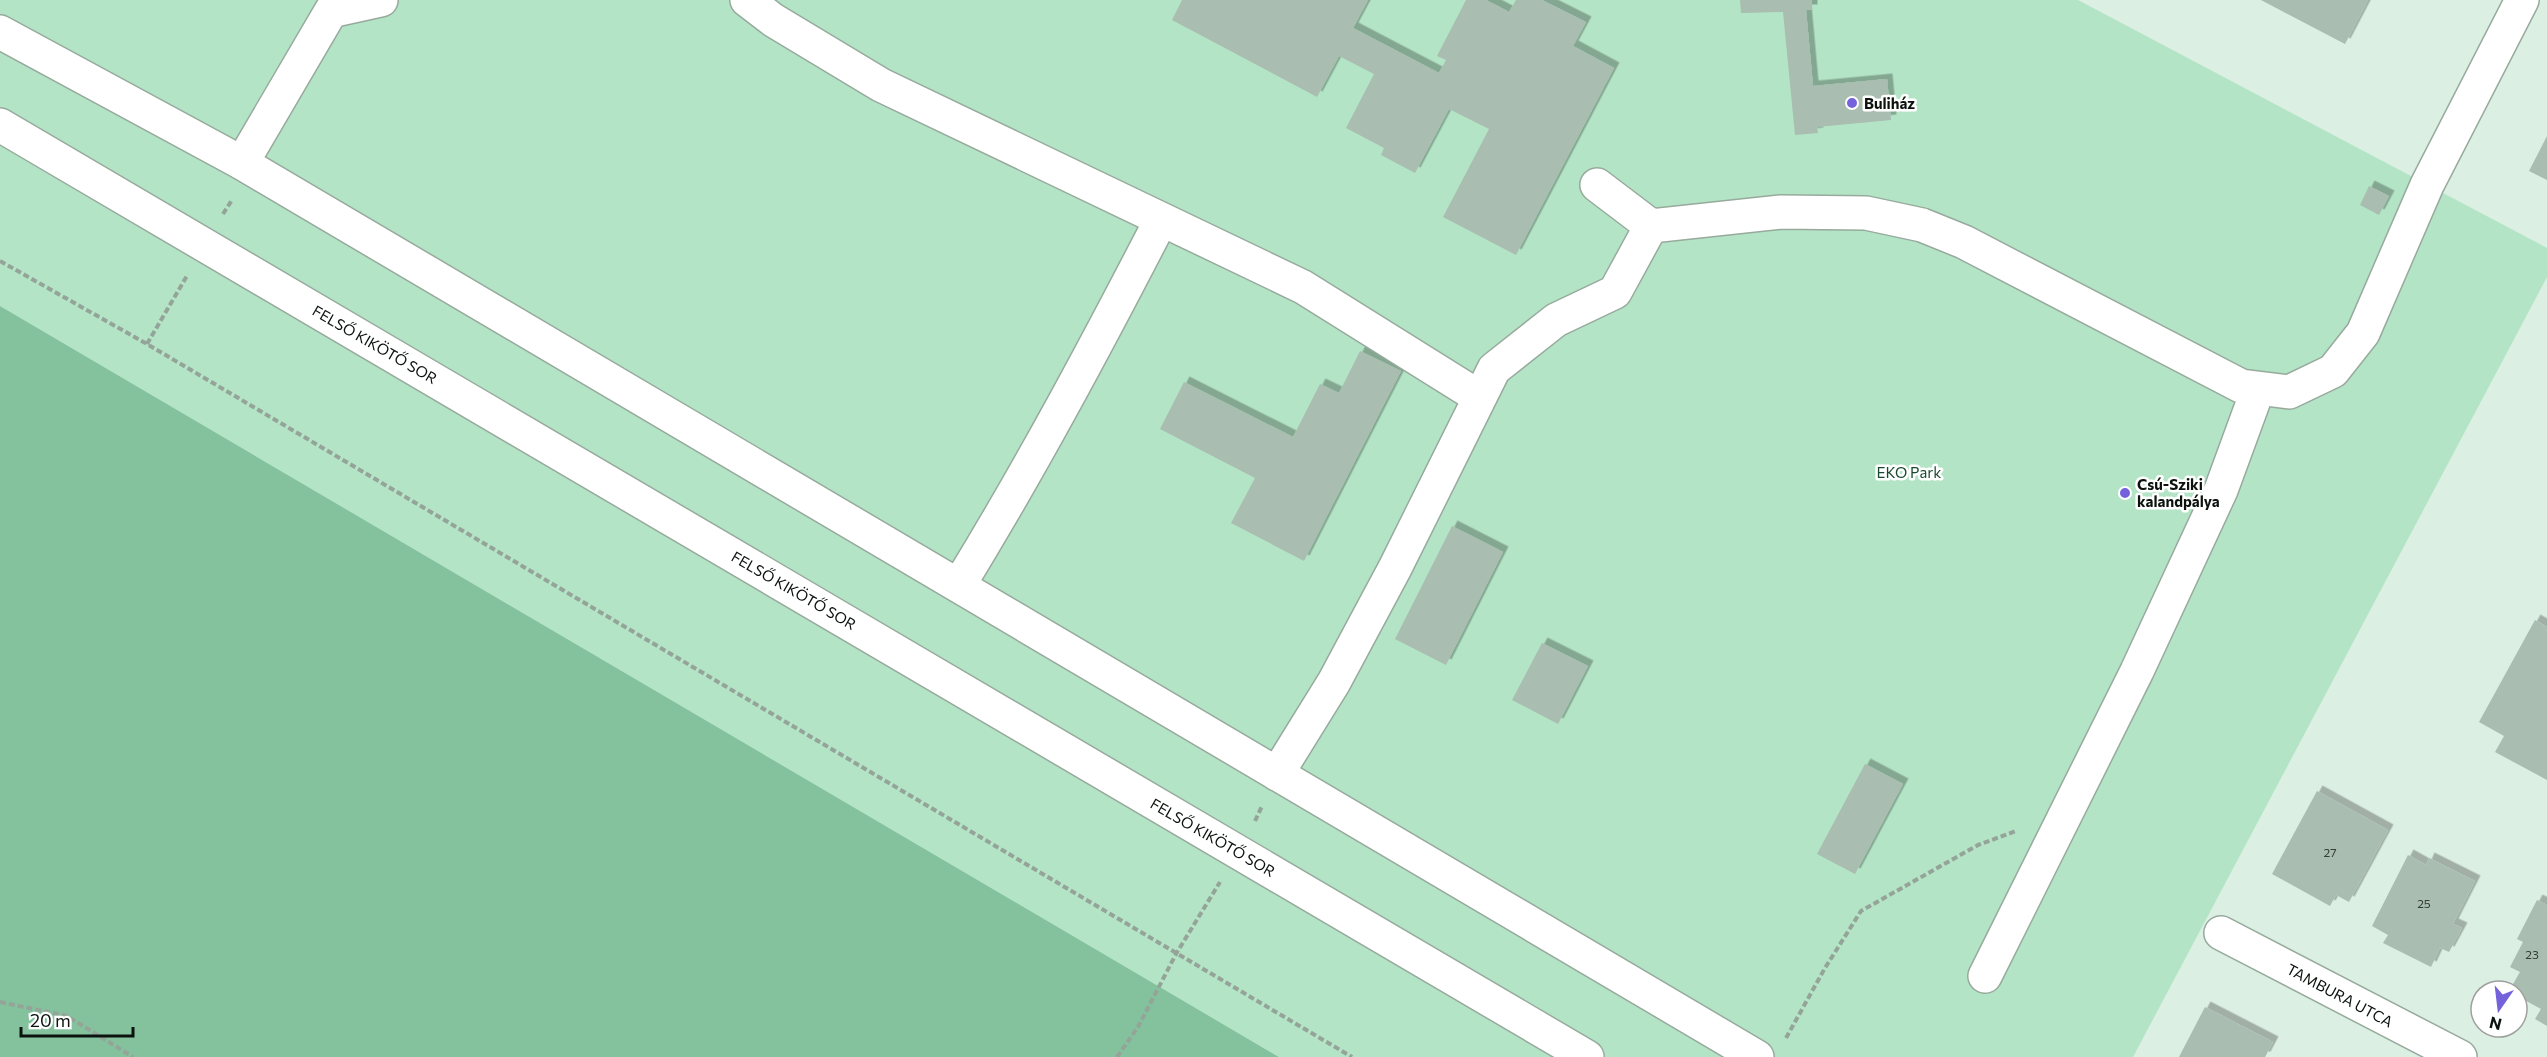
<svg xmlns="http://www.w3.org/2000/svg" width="2547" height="1057" viewBox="0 0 2547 1057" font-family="Commissioner,sans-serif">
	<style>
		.green { fill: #b4e4c6 }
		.forest { fill: #83c29c }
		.building { fill: #a9bdb0; filter: url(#shadow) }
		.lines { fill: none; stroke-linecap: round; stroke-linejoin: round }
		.minor-casing { stroke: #97aa9d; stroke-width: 36 }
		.path { stroke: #94a499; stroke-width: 4; stroke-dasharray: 6 3; stroke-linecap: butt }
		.minor { stroke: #fff; stroke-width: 33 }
		.poi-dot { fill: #7461dc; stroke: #fff; stroke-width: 2 }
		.labels { text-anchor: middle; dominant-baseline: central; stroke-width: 5; stroke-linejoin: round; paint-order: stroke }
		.number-label { font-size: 12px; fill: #333e36 }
		.poi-label { font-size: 15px; font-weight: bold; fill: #0c130e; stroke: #fff; text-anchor: start }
		.street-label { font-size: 15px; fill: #0c130e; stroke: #fff }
		.park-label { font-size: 15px; fill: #18492f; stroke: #fff }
	</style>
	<defs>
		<filter id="shadow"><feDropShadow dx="5.5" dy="-5.5" stdDeviation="0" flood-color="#0004"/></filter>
	</defs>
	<rect width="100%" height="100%" fill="#dbefe2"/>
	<path class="green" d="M0,0H2078L2547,248V277L2133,1057H1279L0,306Z"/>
	<path class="forest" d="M0,306L1279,1057H0Z"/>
	<g class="building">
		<path d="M1182,0H1368L1353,28L1439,73L1446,60L1437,56L1466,0H1486L1509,12L1516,0H1542L1586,22L1573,46L1614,68L1516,255L1443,217L1489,129L1449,109L1415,173L1381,155L1384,148L1346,128L1374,74L1339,56L1317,97L1172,20Z"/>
		<path d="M1740,0H1812V10H1806L1813,86L1887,79L1891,120L1817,127L1818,133L1795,135L1783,12L1741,13Z"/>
		<path d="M2261,0H2368L2345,44Z"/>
		<path d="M2547,136V180L2529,171Z"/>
		<path d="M2369,186L2389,196L2379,215L2360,205Z"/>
		<path d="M1360,351L1401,371L1304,561L1231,523L1255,478L1160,429L1184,382L1293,437L1320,384L1339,393Z"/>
		<path d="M1452,526L1503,552L1446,665L1395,639Z"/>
		<path d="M2535,620L2547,627V780L2495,752L2504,736L2479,722Z"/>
		<path d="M1542,643L1588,666L1558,724L1512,700Z"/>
		<path d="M1865,764L1903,784L1855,874L1817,854Z"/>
		<path d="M2317,791L2388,830L2349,902L2336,895L2330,906L2272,874Z"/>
		<path d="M2408,855L2426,865L2429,858L2475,881L2453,924L2462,928L2449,952L2440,948L2431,967L2383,943L2388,935L2372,926Z"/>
		<path d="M2537,900L2547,905V1026L2535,1019L2541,1009L2517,996V991H2509L2520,972L2510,967L2523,942L2517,939Z"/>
		<path d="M2205,1007L2273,1042L2265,1057H2179Z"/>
	</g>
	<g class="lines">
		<g class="minor-casing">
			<g id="minor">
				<path d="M747,0L773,20L881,85L1303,287L1479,397"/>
				<path d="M0,32L242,163L1757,1057"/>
				<path d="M0,125L1587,1057"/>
				<path d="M242,163L331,11L381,0"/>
				<path d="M1597,185L1651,226L1781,212L1866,213L1922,225L1964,242L2241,386L2289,392L2333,371L2363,333L2427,185L2522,0"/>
				<path d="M959,585C1032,466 1097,344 1161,220"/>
				<path d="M1277,774L1334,682L1395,568L1494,369L1556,320L1615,292L1651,226"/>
				<path d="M2221,933L2460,1057"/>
				<path d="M1985,976L2137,671L2221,490L2258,389"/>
			</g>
		</g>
		<g class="path">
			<path d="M223,214L232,200"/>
			<path d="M0,261L147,344L1352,1057"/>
			<path d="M147,344L188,274"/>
			<path d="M1255,821L1262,806"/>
			<path d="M0,1002L67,1016L133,1057"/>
			<path d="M1786,1038L1825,968L1861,911L1978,845L2016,831"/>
			<path d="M1117,1057L1138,1027L1176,954L1220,882"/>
		</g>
		<use href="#minor" class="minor"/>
	</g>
	<g class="poi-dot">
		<circle cx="1852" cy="103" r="6"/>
		<circle cx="2125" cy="493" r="6"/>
	</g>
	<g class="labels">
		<g class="number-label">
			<text x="2330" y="852">27</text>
			<text x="2424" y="903">25</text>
			<text x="2532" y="954">23</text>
		</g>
		<g class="poi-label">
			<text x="1864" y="103">Buliház</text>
			<text x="2137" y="484">Csú-Sziki<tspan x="2137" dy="17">kalandpálya</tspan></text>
		</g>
		<g class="street-label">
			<text transform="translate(375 344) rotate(30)">FELSŐ KIKÖTŐ SOR</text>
			<text transform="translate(794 590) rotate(30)">FELSŐ KIKÖTŐ SOR</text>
			<text transform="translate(1213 837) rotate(30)">FELSŐ KIKÖTŐ SOR</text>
			<text transform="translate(2340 995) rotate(28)">TAMBURA UTCA</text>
		</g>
		<g class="park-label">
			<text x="1909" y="472">EKO Park</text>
		</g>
	</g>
	<g transform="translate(2499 1009) rotate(194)"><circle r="28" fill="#ffffff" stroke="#9ea19f" stroke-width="1.5"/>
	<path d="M0-4.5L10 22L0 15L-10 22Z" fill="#7461dc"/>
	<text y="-9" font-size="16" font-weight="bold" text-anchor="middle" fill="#0c130e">N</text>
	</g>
	<path d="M21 1027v9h112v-9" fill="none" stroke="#0c130e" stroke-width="3"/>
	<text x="30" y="1027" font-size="18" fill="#0c130e" stroke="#ffffff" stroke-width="4.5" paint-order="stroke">20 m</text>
</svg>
